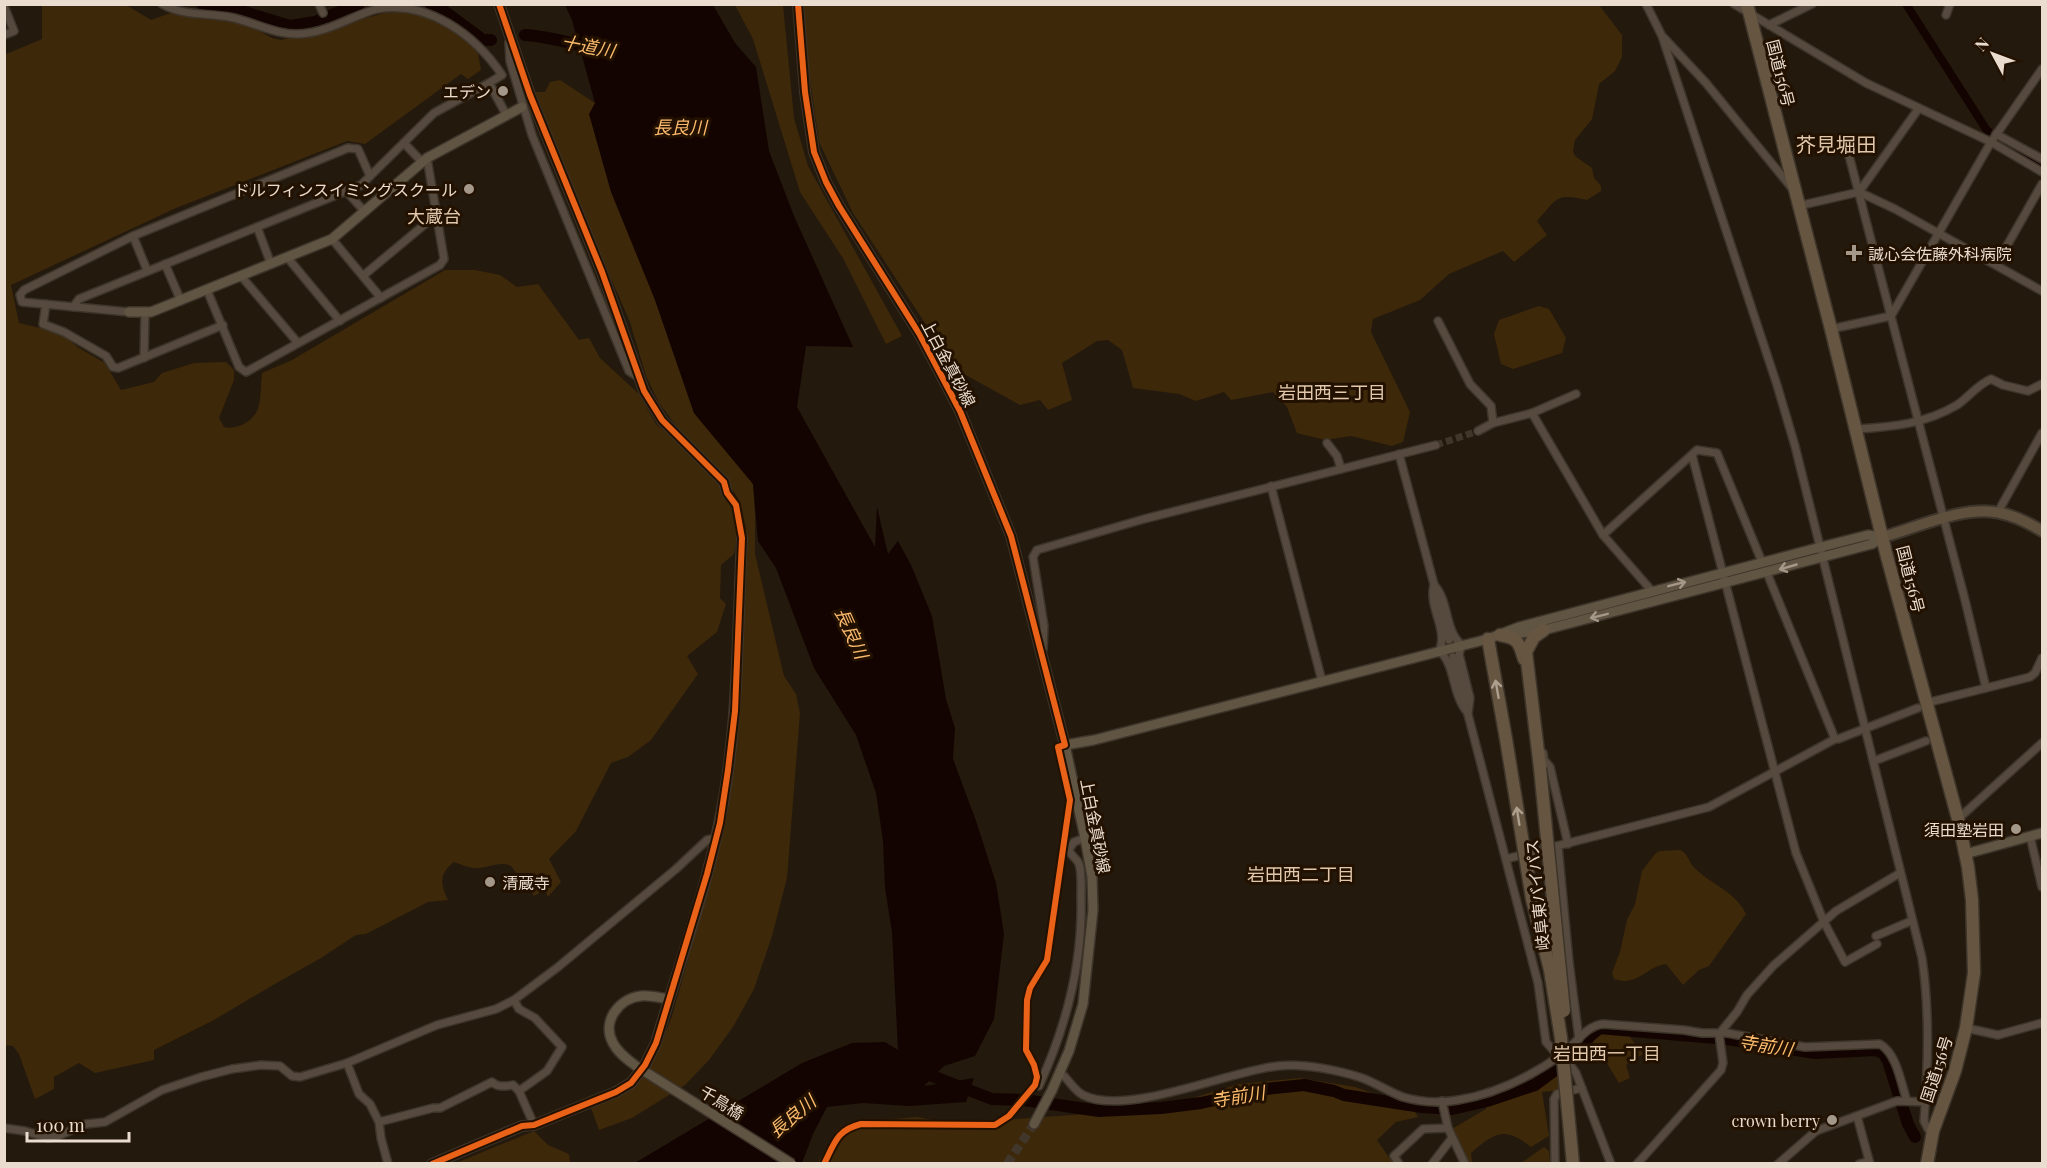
<svg xmlns="http://www.w3.org/2000/svg" width="2047" height="1168" viewBox="0 0 2047 1168" font-family="'Playfair Display','Noto Sans JP',serif">
	<style>
		.green { fill: #3e280a }
		.water { fill: #140401 }
		.lines { fill: none; stroke-linecap: round; stroke-linejoin: round }
		.canal { stroke: #140401; stroke-width: 8 }
		.river { stroke: #140401; stroke-width: 12 }
		.street-tunnel { stroke: #41362a; stroke-width: 7; stroke-dasharray: 7 3.5; stroke-linecap: butt }
		.secondary-tunnel { stroke: #41362a; stroke-width: 9; stroke-dasharray: 9 4.5; stroke-linecap: butt }
		.street-casing { stroke: #3d342a; stroke-width: 10 }
		.secondary-casing { stroke: #3d342a; stroke-width: 12 }
		.primary-casing { stroke: #3d342a; stroke-width: 14 }
		.highway-casing { stroke: #3d342a; stroke-width: 15 }
		.street { stroke: #554a3d; stroke-width: 7 }
		.secondary { stroke: #605443; stroke-width: 9 }
		.primary { stroke: #5f503e; stroke-width: 10 }
		.highway { stroke: #655541; stroke-width: 12 }
		.secondary-bridge-casing { stroke: #3d342a; stroke-width: 12; stroke-linecap: butt }
		.highway-bridge-casing { stroke: #3d342a; stroke-width: 15; stroke-linecap: butt }
		.secondary-bridge { stroke: #605443; stroke-width: 9 }
		.highway-bridge { stroke: #655541; stroke-width: 12 }
		.cycleway-casing { stroke: #231100; stroke-width: 10 }
		.cycleway { stroke: #ea6118; stroke-width: 6 }
		.oneway { stroke: #a59889 }
		.oneway2 { stroke: #aea08f }
		.poi-dot { fill: #a4988b; stroke: #231100; stroke-width: 2 }
		.labels { text-anchor: middle; dominant-baseline: central; stroke-width: 6; stroke-linejoin: round; paint-order: stroke }
		.street-label { font-size: 16px; fill: #eaddcf; stroke: #231100 }
		.poi-label { font-size: 16px; fill: #eaddcf; stroke: #231100; text-anchor: end }
		.water-label { font-size: 18px; font-style: italic; fill: #fbba6c; stroke: #231100 }
		.neighbourhood-label { font-size: 18px; fill: #e1c7ab; stroke: #231100 }
		.quarter-label { font-size: 20px; fill: #e1c7ab; stroke: #231100 }
	</style>
	<rect width="100%" height="100%" fill="#23190d"/>
	<g class="green">
		<path d="M48,5H126L151,20L176,11L231,15L272,38L281,40L404,8L437,15L477,48L481,70L468,79L461,74L365,144L347,141L176,208L11,285L19,323L61,333L79,348L105,363L121,390L154,382L162,373L194,363L226,362L234,370V380L219,418L224,427C236,430 251,423 257,411C261,404 261,382 262,373L292,360L445,270H475L500,275L517,287L538,284L579,340L589,338L600,358L639,394L656,424L684,446L722,489L734,509L738,533L734,554L721,565L720,598L726,604L717,632L687,656L698,674L651,740L628,757L611,763L576,831L549,859L561,882L548,897L545,890L534,896L511,866C498,860 486,870 473,868C467,867 460,864 454,862C439,874 440,883 448,900L428,902L366,934L356,935L321,958L273,985L214,1020L154,1050V1060L95,1073L79,1063L54,1077V1089L35,1099L19,1054L13,1046L4,1045V55L42,39V6Z"/>
		<path d="M735,5H783L794,118L808,166L902,336L886,344L844,260L800,192L753,39Z"/>
		<path d="M797,5H1599L1622,35V57L1615,71L1599,84L1592,119L1575,140L1573,151L1575,156L1592,168L1594,178L1601,186V191L1587,200C1555,193 1558,198 1537,221L1547,235L1514,262L1503,251L1449,274L1420,300L1373,319L1371,332L1410,412L1403,442L1392,446L1351,436L1325,440L1297,433L1287,407L1273,392L1231,400L1224,392L1196,401L1179,394L1133,388L1122,350L1108,340L1097,341L1062,363L1072,400L1048,410L1040,400L1020,405L955,369L853,213L819,142L806,52Z"/>
		<path d="M560,80L595,103L655,300L694,413L753,484L755,514V554L784,676L796,694L800,713L787,878L772,936L754,989L733,1027L709,1060L685,1085L632,1118L599,1130L591,1108L623,1093L632,1086L657,1054L671,1019L716,863L732,778L741,647L746,529L740,502L723,474L684,436L659,403L646,376L630,322L581,210L535,92H545L550,82Z"/>
		<path d="M1539,306L1549,309L1566,338L1562,353L1513,369L1501,364L1494,334L1499,320Z"/>
		<path d="M1680,850C1687,853 1688,859 1692,865C1708,884 1735,890 1746,914L1709,966L1699,970L1683,985L1666,964C1645,967 1638,987 1614,979L1612,973L1620,952L1627,920L1635,904L1642,871L1655,854L1659,851Z"/>
		<path d="M1606,1032H1626L1643,1054L1626,1065L1630,1078L1619,1083L1597,1047L1590,1042Z"/>
		<path d="M1561,1069L1563,1090L1542,1092L1549,1136L1531,1147C1505,1126 1495,1132 1471,1153L1472,1162L1469,1163L1454,1143L1450,1130L1486,1109L1487,1104L1538,1086Z"/>
		<path d="M1300,1078L1355,1087L1412,1107L1418,1117L1396,1122L1377,1140L1393,1163L817,1164L837,1130L858,1122L917,1117L938,1121L976,1122L1156,1109L1239,1084Z"/>
		<path d="M534,1131L548,1145L569,1154L570,1163H456Z"/>
		<path d="M1544,1147L1549,1151L1550,1163H1521Z"/>
	</g>
	<path class="water" d="M565,5H713L735,43L756,67L769,151L794,216L853,347L806,346L797,407L875,547L877,507L888,554L898,541L911,565L932,616L946,699L955,728L953,759L976,821L996,883L1004,934L994,1019L975,1056L944,1066L924,1086L974,1078L966,1102L909,1106L863,1103L827,1107L813,1134L802,1163H635L802,1063L852,1043L885,1042L898,1050L892,932L885,888L883,841L876,793L856,735L814,668L776,568L758,541L753,484L694,413L655,300L611,192L589,114L595,103L572,20Z"/>
	<g class="lines">
		<path class="canal" d="M1906,4L1986,129L1999,142L2042,167"/>
		<g class="river">
			<path d="M202,4L231,8L290,26L315,22L359,4"/>
			<path d="M431,4L440,8L483,40H491"/>
			<path d="M525,35C548,36 571,44 594,48"/>
			<path d="M1573,1058L1590,1036L1599,1028L1727,1039L1815,1053L1876,1050L1884,1054L1888,1061L1908,1124L1915,1137"/>
			<path d="M919,1071L992,1099L1024,1100L1099,1111L1161,1108L1201,1103L1266,1089L1304,1085L1334,1091L1344,1095L1422,1107L1452,1109L1487,1101L1535,1085L1562,1065"/>
		</g>
		<path class="street-tunnel" d="M1436,445L1478,431"/>
		<g class="secondary-tunnel">
			<path d="M727,493L736,505L742,538"/>
			<path d="M1007,1164L1034,1124"/>
		</g>
		<g class="street-casing">
			<g id="street">
				<path d="M162,4C183,16 206,13 229,17C256,22 279,38 308,33C332,30 354,15 377,9C428,0 475,35 502,75L489,83"/>
				<path d="M319,4L323,13"/>
				<path d="M1646,4L1662,36L1777,385L1795,446L1922,958C1930,1012 1928,1067 1924,1121L1928,1129L1933,1131"/>
				<path d="M1734,4L1866,83L1991,142L2042,172"/>
				<path d="M4,6L14,31L4,35"/>
				<path d="M1946,15L1950,4"/>
				<path d="M1769,25L1812,4"/>
				<path d="M1664,38L1706,83L1791,187"/>
				<path d="M509,42L510,61L532,135L629,371L639,378"/>
				<path d="M1996,134L2042,159"/>
				<path d="M404,143L422,162"/>
				<path d="M1846,144L1965,600L1986,688"/>
				<path d="M346,191L365,212"/>
				<path d="M1859,192L1895,209L2042,291"/>
				<path d="M1798,206L1859,192L1919,108"/>
				<path d="M257,227L271,264"/>
				<path d="M133,236L147,270"/>
				<path d="M332,239L381,298"/>
				<path d="M287,257L340,321"/>
				<path d="M165,264L181,301"/>
				<path d="M1996,265L2042,184"/>
				<path d="M364,275L436,215"/>
				<path d="M241,276L298,343"/>
				<path d="M207,290L239,367L246,372L440,265L444,259L427,158"/>
				<path d="M46,304L43,324L64,332L106,356L113,367L118,368L223,325"/>
				<path d="M73,307L79,299L361,185L434,113L489,83L507,116"/>
				<path d="M129,312L22,302L20,295L24,290L133,236L348,148L358,149L370,176"/>
				<path d="M1438,321L1470,384L1491,406L1493,423"/>
				<path d="M1831,329L1891,316L1991,142L2042,69"/>
				<path d="M144,358L145,313"/>
				<path d="M1532,413L1603,535L1651,590"/>
				<path d="M1856,429C1892,427 1925,424 1957,405C1969,397 1977,385 1991,379L2003,385L2028,391L2042,384"/>
				<path d="M1478,431L1493,423L1532,413L1576,394"/>
				<path d="M1327,443L1337,456L1341,469"/>
				<path d="M1399,454L1449,640"/>
				<path d="M1692,455L1796,853L1824,922L1845,962L1877,944"/>
				<path d="M1271,486L1322,681"/>
				<path d="M1998,512L2042,433"/>
				<path d="M1603,535L1697,450L1717,453L1762,562"/>
				<path d="M1434,585C1450,602 1444,631 1462,645L1459,654L1470,698L1468,713C1451,694 1456,664 1439,651C1449,630 1428,608 1434,585Z"/>
				<path d="M1043,649L1044,626L1033,557L1037,550L1144,519L1436,445"/>
				<path d="M1453,657L1538,983L1546,1042L1553,1050L1562,1054L1576,1073L1611,1164"/>
				<path d="M1926,703L2030,677L2035,673L2042,658"/>
				<path d="M1838,739L1918,708"/>
				<path d="M1543,753L1544,760L1550,767L1568,844"/>
				<path d="M1874,761L1926,741"/>
				<path d="M1958,819L2042,743"/>
				<path d="M2030,836L2042,887"/>
				<path d="M1558,846L1569,962L1579,1039"/>
				<path d="M1506,859L1709,807L1835,739L1767,573"/>
				<path d="M1876,936L1911,921"/>
				<path d="M514,1000L519,1009L535,1018L562,1047L547,1071L519,1091L534,1125"/>
				<path d="M1966,1028L1998,1035L2042,1023"/>
				<path d="M347,1063L359,1094L370,1104L379,1122L381,1138L388,1164"/>
				<path d="M1064,1076C1070,1082 1075,1091 1083,1095C1126,1117 1228,1071 1278,1066C1303,1063 1338,1070 1362,1078C1376,1083 1389,1092 1403,1097C1420,1102 1441,1103 1458,1100C1495,1094 1530,1077 1561,1055C1575,1045 1585,1026 1603,1024L1684,1030L1702,1033H1727L1805,1047L1880,1044C1897,1054 1901,1083 1907,1101"/>
				<path d="M1035,1085L1039,1086C1066,1027 1083,962 1081,896C1081,887 1082,873 1079,864C1077,858 1070,856 1069,849L1074,842L1085,838"/>
				<path d="M1442,1101L1448,1128L1465,1164"/>
				<path d="M1857,1116L1870,1164"/>
				<path d="M379,1122L433,1108H440L492,1082C498,1088 506,1086 513,1085L519,1091"/>
				<path d="M4,1128L25,1131L48,1138L58,1136L86,1124L105,1122L162,1090L201,1077L232,1069L261,1065L280,1066L292,1076L300,1077L347,1063L437,1025L496,1009L514,1000L558,967L676,869L707,840L716,838"/>
				<path d="M1399,1164L1394,1156L1423,1129L1448,1128"/>
				<path d="M1432,1164L1452,1138"/>
				<path d="M1555,1164L1554,1099L1557,1094L1582,1088"/>
				<path d="M1637,1164L1721,1070L1723,1063L1719,1034L1737,1012L1747,995L1773,966L1836,911L1900,873"/>
				<path d="M1778,1164L1816,1131L1897,1101L1926,1102"/>
				<path d="M1859,1164L1869,1161"/>
			</g>
		</g>
		<g class="secondary-casing">
			<g id="secondary">
				<path d="M499,4L530,95L602,272L644,391L662,420L724,482L727,493"/>
				<path d="M798,4L805,92L814,152L826,182L839,206L920,335L960,411L1011,536L1065,745L1085,838L1092,877L1093,910L1083,1004L1069,1051L1052,1090L1034,1124"/>
				<path d="M129,312H151L332,239L427,158L522,107"/>
				<path d="M1506,635L1544,630L1872,544L1883,537"/>
				<path d="M1065,745L1094,740L1488,639L1519,627L1821,547L1868,535L1883,537"/>
				<path d="M1965,854L2042,833"/>
				<path d="M636,1066C628,1060 618,1053 613,1043C601,1022 619,998 641,996C650,995 660,998 669,999"/>
				<path d="M432,1164L522,1126L534,1125L616,1092L631,1083L645,1065L656,1043C677,970 704,898 719,824C739,730 737,634 742,538"/>
			</g>
		</g>
		<g class="primary-casing">
			<path id="primary" d="M1883,537C1918,527 1965,505 2000,513C2016,516 2029,523 2042,531"/>
		</g>
		<g class="highway-casing">
			<g id="highway">
				<path d="M1747,4L1831,329L1886,553L1958,819L1968,867L1972,900L1974,973L1966,1028L1955,1071L1933,1131L1927,1164"/>
				<path d="M1500,635C1518,638 1519,642 1524,659"/>
				<path d="M1488,639L1506,739"/>
				<path d="M1540,768L1526,652L1534,637L1544,630"/>
			</g>
		</g>
		<use href="#street" class="street"/>
		<use href="#secondary" class="secondary"/>
		<use href="#primary" class="primary"/>
		<use href="#highway" class="highway"/>
		<g class="secondary-bridge-casing">
			<path id="secondary-bridge" d="M636,1066L792,1164"/>
		</g>
		<g class="highway-bridge-casing">
			<g id="highway-bridge">
				<path d="M1506,739L1532,899L1550,970L1561,1038L1573,1164"/>
				<path d="M1540,768L1564,1011"/>
			</g>
		</g>
		<use href="#secondary-bridge" class="secondary-bridge"/>
		<use href="#highway-bridge" class="highway-bridge"/>
		<g class="cycleway-casing">
			<g id="cycleway">
				<path d="M798,4L805,92L814,152L826,182L839,206L920,335L960,411L1011,536L1065,745L1058,747L1070,800L1047,960L1030,988L1027,1000L1026,1050L1034,1065L1037,1077L1035,1085L1009,1116L995,1125L861,1124C837,1130 835,1142 824,1164"/>
				<path d="M432,1164L522,1126L534,1125L616,1092L631,1083L645,1065L656,1043L707,874L720,823L728,770L735,711L742,538L736,505L727,493L724,482L662,420L644,391L602,272L530,95L499,4"/>
			</g>
		</g>
		<use href="#cycleway" class="cycleway"/>
	</g>
	<defs><path id="oneway-shaft" d="M-6 0H5M1.5-3L5.5 0L1.5 3" fill="none" stroke-width="1.6" stroke-linecap="round" stroke-linejoin="round" transform="scale(1.5)"/></defs>
	<g class="oneway">
		<use href="#oneway-shaft" transform="translate(1788 567) rotate(164)"/>
		<use href="#oneway-shaft" transform="translate(1677 584) rotate(-14)"/>
		<use href="#oneway-shaft" transform="translate(1599 616) rotate(166)"/>
	</g>
	<g class="oneway2">
		<use href="#oneway-shaft" transform="translate(1497 689) rotate(-100)"/>
		<use href="#oneway-shaft" transform="translate(1518 816) rotate(-99)"/>
	</g>
	<g class="poi-dot">
		<circle cx="503" cy="91" r="6"/>
		<circle cx="469" cy="189" r="6"/>
		<path d="M1851 244h6v6h6v6h-6v6h-6v-6h-6v-6h6z"/>
		<circle cx="2016" cy="829" r="6"/>
		<circle cx="490" cy="882" r="6"/>
		<circle cx="1832" cy="1120" r="6"/>
	</g>
	<g class="labels">
		<g class="street-label">
			<text transform="translate(1781 73) rotate(76)">国道156号</text>
			<text transform="translate(949 363) rotate(62)">上白金真砂線</text>
			<text transform="translate(1911 579) rotate(76)">国道156号</text>
			<text transform="translate(1096 826) rotate(79)">上白金真砂線</text>
			<text transform="translate(1537 895) rotate(-96)">岐阜東バイパス</text>
			<text transform="translate(1936 1069) rotate(-72)">国道156号</text>
			<text transform="translate(722 1102) rotate(32)">千鳥橋</text>
		</g>
		<g class="poi-label">
			<text x="491" y="91">エデン</text>
			<text x="457" y="189">ドルフィンスイミングスクール</text>
			<text x="1868" y="253" text-anchor="start">誠心会佐藤外科病院</text>
			<text x="2004" y="829">須田塾岩田</text>
			<text x="502" y="882" text-anchor="start">清蔵寺</text>
			<text x="1820" y="1120">crown berry</text>
		</g>
		<g class="water-label">
			<text transform="translate(588 46) rotate(10)">十道川</text>
			<text x="680" y="127">長良川</text>
			<text transform="translate(852 633) rotate(66)">長良川</text>
			<text transform="translate(1766 1045) rotate(9)">寺前川</text>
			<text transform="translate(1238 1096) rotate(-9)">寺前川</text>
			<text transform="translate(792 1116) rotate(-40)">長良川</text>
		</g>
		<g class="neighbourhood-label">
			<text x="434" y="216">大蔵台</text>
			<text x="1332" y="392">岩田西三丁目</text>
			<text x="1301" y="874">岩田西二丁目</text>
			<text x="1607" y="1053">岩田西一丁目</text>
		</g>
		<g class="quarter-label">
			<text x="1836" y="143">芥見堀田</text>
		</g>
	</g>
	<rect width="2047" height="1168" fill="none" stroke="#eaddcf" stroke-width="12"/>
	<g transform="translate(1993 54) rotate(311)" stroke="#231100" stroke-width="4.5" paint-order="stroke">
	<path d="M0-4.5L10 22L0 15L-10 22Z" fill="#eaddcf"/>
	<text y="-9" font-size="16" font-weight="bold" text-anchor="middle" fill="#eaddcf">N</text>
	</g>
	<path d="M27 1132v9h102v-9" fill="none" stroke="#eaddcf" stroke-width="3"/>
	<text x="36" y="1132" font-size="18" fill="#eaddcf" stroke="#231100" stroke-width="4.5" paint-order="stroke">100 m</text>
</svg>
